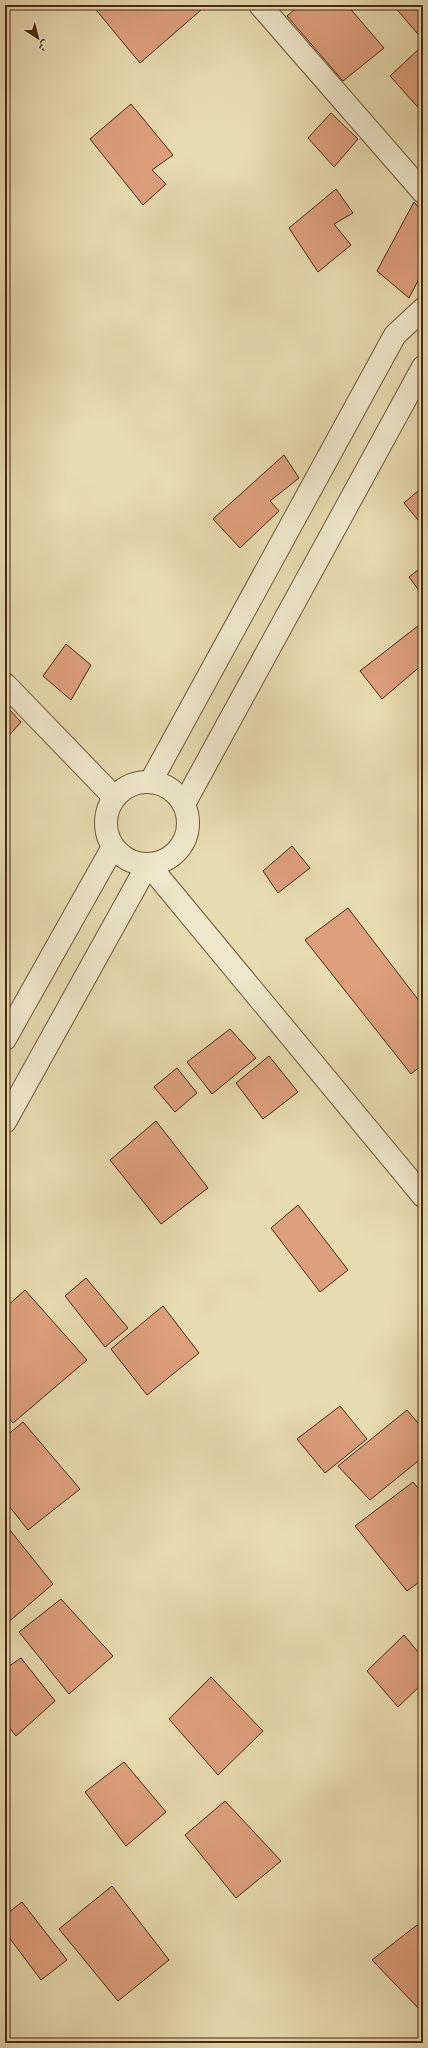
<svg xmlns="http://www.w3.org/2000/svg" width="428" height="2048" viewBox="0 0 428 2048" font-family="'IM FELL DW Pica',Amiri,serif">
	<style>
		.building { fill: #de9f7d; stroke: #48290f }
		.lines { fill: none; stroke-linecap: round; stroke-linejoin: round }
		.minor-casing { stroke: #705637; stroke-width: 24 }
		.minor { stroke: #efe8cc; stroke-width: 22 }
	</style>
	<rect width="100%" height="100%" fill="#e7dbb0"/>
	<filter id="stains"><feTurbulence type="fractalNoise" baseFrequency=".005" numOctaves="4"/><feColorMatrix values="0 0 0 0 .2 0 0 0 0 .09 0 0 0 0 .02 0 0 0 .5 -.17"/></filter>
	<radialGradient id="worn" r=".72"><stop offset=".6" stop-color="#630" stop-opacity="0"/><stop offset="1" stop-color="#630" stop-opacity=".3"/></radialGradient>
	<g class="building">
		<path d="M92,5H197L201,10L140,63Z"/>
		<path d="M300,5H347L384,48L343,81L287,16Z"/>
		<path d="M393,5H423V40Z"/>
		<path d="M420,48L423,51V113L390,76Z"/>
		<path d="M131,104L173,155L152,170L166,184L143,205L90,139Z"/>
		<path d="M331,113L358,139L334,167L308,138Z"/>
		<path d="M336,189L353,213L334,224L351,245L318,272L289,228Z"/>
		<path d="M414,202L423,213V271L409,298L377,271Z"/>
		<path d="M284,455L299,478L270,501L279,511L240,548L213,519Z"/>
		<path d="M419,490L423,496V526L404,503Z"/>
		<path d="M423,566V596L409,577Z"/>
		<path d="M423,622V664L382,699L360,671Z"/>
		<path d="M66,644L91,665L71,700L43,676Z"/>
		<path d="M5,705L21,722L5,740Z"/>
		<path d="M292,846L310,868L278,893L263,871Z"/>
		<path d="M348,908L423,1006V1064L411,1074L305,940Z"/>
		<path d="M230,1029L256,1058L212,1094L187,1062Z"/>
		<path d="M269,1056L298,1092L263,1119L236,1083Z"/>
		<path d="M177,1068L197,1093L175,1112L154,1087Z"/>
		<path d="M156,1121L208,1188L161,1224L110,1160Z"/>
		<path d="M298,1205L348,1270L320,1292L271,1228Z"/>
		<path d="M86,1278L128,1328L105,1347L65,1296Z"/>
		<path d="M25,1290L87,1360L13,1423L5,1414V1308Z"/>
		<path d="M163,1306L199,1353L147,1395L111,1349Z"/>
		<path d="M340,1406L367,1439L325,1473L297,1439Z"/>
		<path d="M407,1410L423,1429V1457L370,1500L338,1466Z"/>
		<path d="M23,1422L80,1489L28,1530L5,1501V1437Z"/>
		<path d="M413,1482L423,1494V1579L407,1591L355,1526Z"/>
		<path d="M5,1524L53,1584L5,1625Z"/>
		<path d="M61,1599L113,1656L69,1694L19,1632Z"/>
		<path d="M404,1635L423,1658V1683L398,1707L367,1671Z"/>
		<path d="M21,1658L55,1701L16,1736L5,1722V1669Z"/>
		<path d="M211,1677L263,1731L218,1775L169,1719Z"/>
		<path d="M124,1762L166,1812L126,1846L85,1792Z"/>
		<path d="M225,1801L281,1861L236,1898L185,1835Z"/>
		<path d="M112,1886L169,1960L118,2001L59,1929Z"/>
		<path d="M22,1902L67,1960L41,1980L5,1932V1915Z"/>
		<path d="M417,1925L423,1933V2013L372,1960Z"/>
	</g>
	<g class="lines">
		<g class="minor-casing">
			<g id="minor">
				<path d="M260,5L423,192"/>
				<path d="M5,684L114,797"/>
				<path d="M151,781L395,335L423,309"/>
				<circle cx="147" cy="823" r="41"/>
				<path d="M184,804L423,367"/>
				<path d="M5,1039L113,847"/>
				<path d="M5,1122L148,864L423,1196"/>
			</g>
		</g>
		<use href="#minor" class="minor"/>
	</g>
	<rect width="428" height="2048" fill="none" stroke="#e7dbb0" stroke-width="20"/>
	<rect x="6" y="6" width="416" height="2036" fill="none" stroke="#48290f" stroke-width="2"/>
	<rect x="10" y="10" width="408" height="2028" fill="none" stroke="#48290f"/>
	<g transform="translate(38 38) rotate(144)" stroke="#efe8cc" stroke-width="3" paint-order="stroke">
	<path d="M0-3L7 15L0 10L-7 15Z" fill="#48290f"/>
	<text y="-6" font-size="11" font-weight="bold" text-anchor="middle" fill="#48290f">ش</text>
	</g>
	<rect width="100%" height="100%" filter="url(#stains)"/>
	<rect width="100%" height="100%" fill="url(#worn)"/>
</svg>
